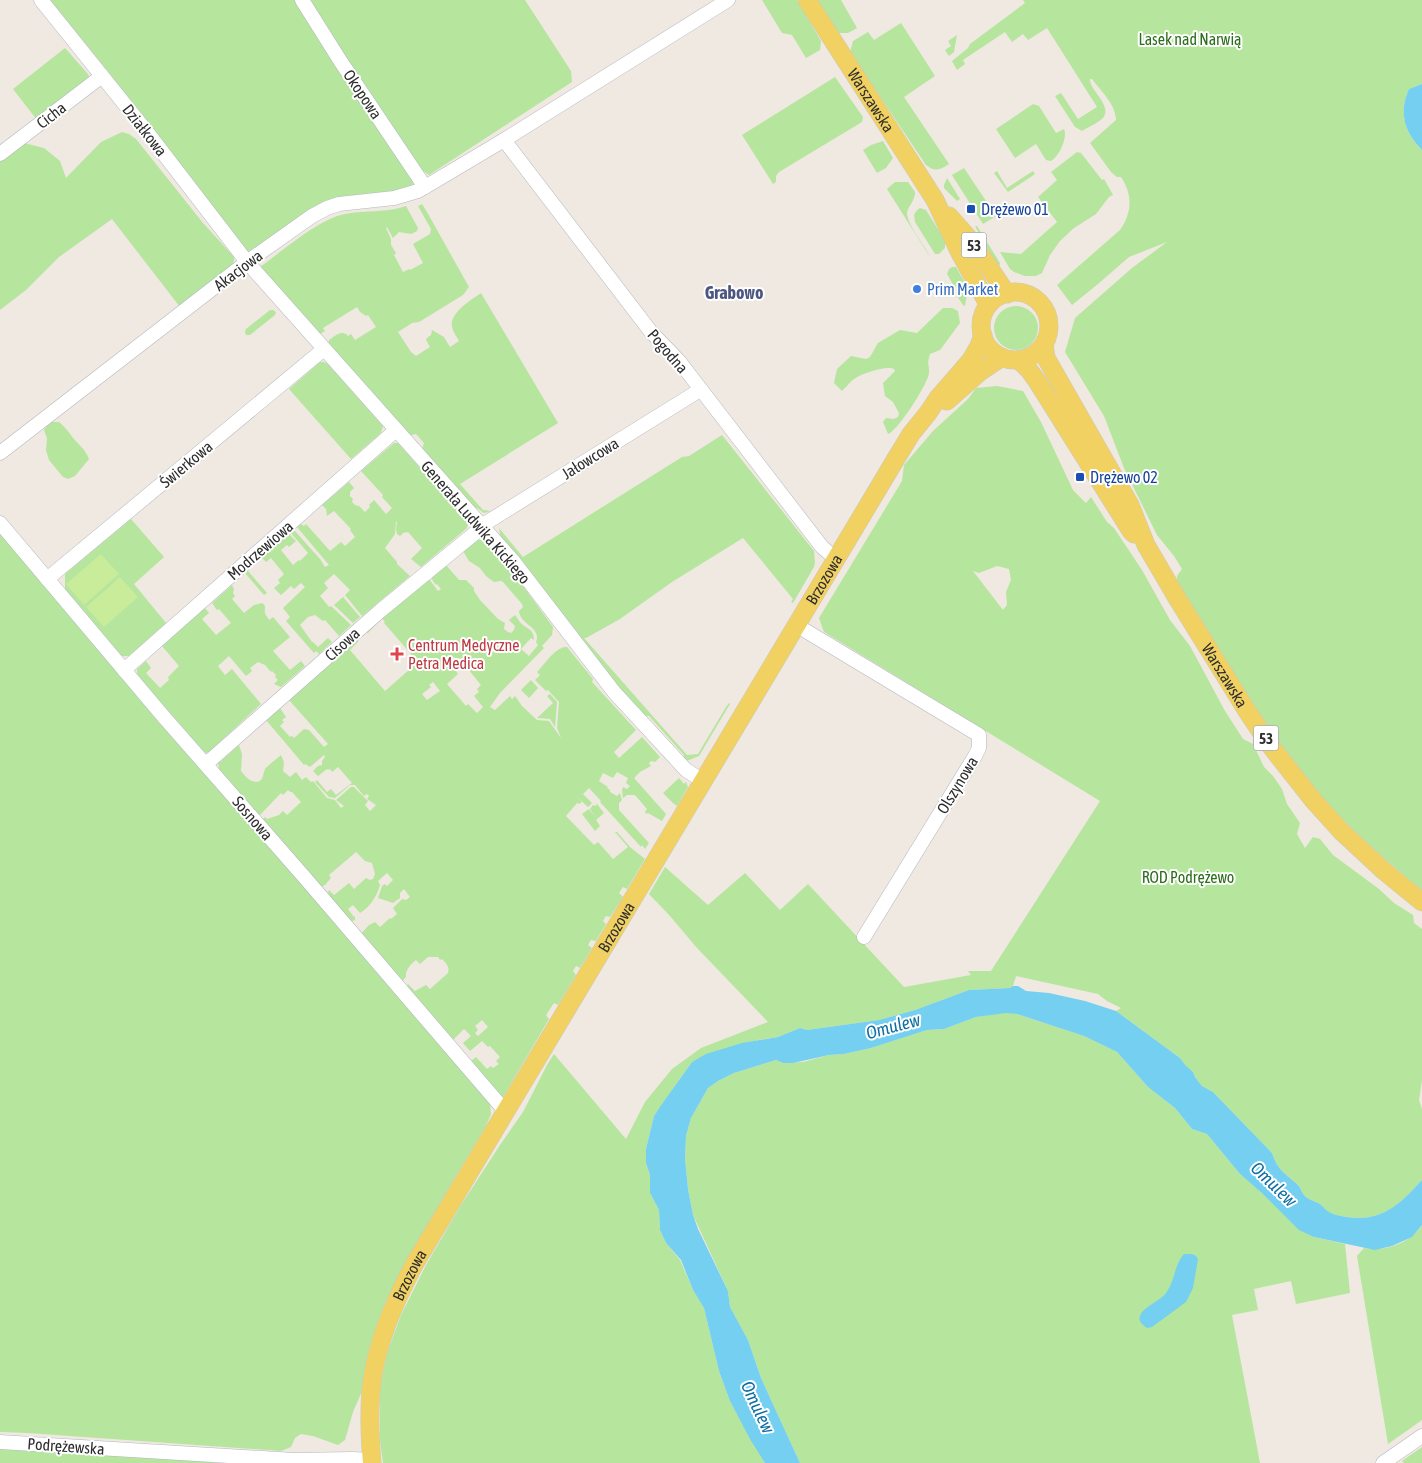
<svg xmlns="http://www.w3.org/2000/svg" width="1422" height="1463" viewBox="0 0 1422 1463" font-family="'Asap Condensed',sans-serif">
	<style>
		.green { fill: #b6e59e; fill-rule: evenodd }
		.pitch { fill: #c9ec9a }
		.water { fill: #75cff0 }
		.lines { fill: none; stroke-linecap: round; stroke-linejoin: round }
		.minor-casing { stroke: #b4b7c1; stroke-width: 15 }
		.major-casing { stroke: #c9c9c9; stroke-width: 19 }
		.minor { stroke: #fff; stroke-width: 14 }
		.major { stroke: #f2d163; stroke-width: 18 }
		.transit-dot { fill: #1a4fb4; stroke: #fff; stroke-width: 2 }
		.shop-dot { fill: #3f7fe0; stroke: #fff; stroke-width: 2 }
		.health-dot { fill: #e0444e; stroke: #fff; stroke-width: 2 }
		.labels { text-anchor: middle; dominant-baseline: central; stroke-width: 4; stroke-linejoin: round; paint-order: stroke }
		.shield { fill: #fff; stroke: #6d6d6d; stroke-width: 1 }
		.shield-label { font-size: 15px; font-weight: bold; fill: #2e2e2e }
		.park-label { font-size: 16px; fill: #2c6e1b; stroke: #fff }
		.street-label { font-size: 16px; fill: #2e2e2e; stroke: #fff }
		.transit-label { font-size: 16px; fill: #164399; stroke: #fff; text-anchor: start }
		.shop-label { font-size: 16px; fill: #366cbe; stroke: #fff; text-anchor: start }
		.health-label { font-size: 16px; fill: #be3a42; stroke: #fff; text-anchor: start }
		.neighbourhood-label { font-size: 18px; font-weight: bold; fill: #4d5680; stroke: #fff }
		.water-label { font-size: 18px; font-style: italic; fill: #0d6fa3; stroke: #fff }
	</style>
	<rect width="100%" height="100%" fill="#efe9e1"/>
	<g class="green">
		<path d="M50,0H525L571,71L572,82L429,175L420,169L413,178V186L401,191L343,196L340,200L248,252L245,251L198,191L110,74Z"/>
		<path d="M762,0H797L821,41L820,50L806,58L792,35L782,33Z"/>
		<path d="M816,0H841L857,28L848,33H838Z"/>
		<path d="M1023,0H1422V84L1409,89C1398,113 1405,133 1422,150V890C1374,852 1328,808 1290,759C1248,704 1214,642 1177,583V576L1182,569L1174,556L1157,535L1124,468L1104,416L1065,352L1075,318L1132,268L1167,242L1129,257L1098,284L1072,305L1057,285L1120,230C1132,213 1133,195 1121,177H1117L1111,172L1090,143L1116,120C1116,105 1101,91 1092,79H1090C1089,90 1113,105 1103,118C1098,123 1088,127 1082,131L1075,127L1055,96L1061,93L1078,119L1097,107L1047,28L1028,40L1023,34L1012,42L1005,32L963,60L965,64L957,70L952,61L968,48L970,44L1025,3Z"/>
		<path d="M901,23L935,76L904,97L949,164C940,170 935,172 926,165L850,52L853,41L868,32L874,40Z"/>
		<path d="M957,35L954,52L949,56L945,50L951,46L948,41Z"/>
		<path d="M65,48L87,73L89,76L88,79L37,120L13,89Z"/>
		<path d="M835,77L863,117L862,122L779,172L776,176V182L773,184L742,135Z"/>
		<path d="M1033,104L1039,106L1056,133L1064,129C1068,138 1059,156 1051,161L1046,160L1036,144L1015,158L996,129Z"/>
		<path d="M122,132L129,134L136,139L203,223L234,257V260L233,265L180,307L112,219L59,257L26,290L0,310V161L24,143L44,148L60,161L66,178L101,142Z"/>
		<path d="M883,141L893,158L886,168L877,173L863,150L871,145Z"/>
		<path d="M1077,152L1081,153L1102,180L1104,179L1113,195L1109,197L1096,214L1074,228L1060,241L1050,255L1042,273L1036,276H1025L1014,272L1010,269L1000,252L1021,254L1057,222L1038,197L1057,180L1051,172Z"/>
		<path d="M964,168L996,216L983,224L952,175Z"/>
		<path d="M997,171L1007,188L1033,171L1035,174L1008,192L994,173Z"/>
		<path d="M947,178L960,199L957,201L944,188V185Z"/>
		<path d="M895,182H908L915,192C915,202 907,206 907,214C909,228 925,245 930,257L887,189Z"/>
		<path d="M422,204L427,212L469,287L463,295L419,322L412,323L398,332L411,352L416,356L430,347L426,340L427,338L431,335L432,330L444,337L450,347L459,341C457,337 453,332 452,327C449,313 471,300 481,293L558,423L460,484L483,510L491,511L484,513L477,508L474,510L422,449L424,443L416,434L408,436L328,345L329,340C335,336 342,329 348,336L351,334L355,340L376,327L368,315L366,316L360,312L357,307L323,328L325,331L320,334L260,267C283,251 318,219 345,214C365,210 386,213 406,206L418,228L417,231L411,234L399,232L393,238L387,227L386,228L391,239V245L396,253L394,255L403,272L409,269L410,270L423,263L413,244L430,234L431,229L418,206Z"/>
		<path d="M920,208L926,210L943,237L945,241V248L939,254H935L915,222L914,215L917,210Z"/>
		<path d="M975,226H977L1000,263L999,268L987,249Z"/>
		<path d="M952,267H956L968,288L965,306L963,305L953,290L955,288L947,274L949,269Z"/>
		<circle cx="1016" cy="328" r="22"/>
		<path d="M943,308H952L958,311L960,323L940,350L930,354C926,365 930,366 929,373C928,384 897,432 888,434L883,422L886,418L894,419L898,417L899,413L893,402L885,396L883,383L895,371L894,369C886,365 861,374 854,379C850,382 846,387 842,391L834,383L837,369L851,356L866,359L870,357L878,343L900,330L917,333Z"/>
		<path d="M270,310H273L276,312L275,315L250,335H246L245,332L246,329Z"/>
		<path d="M320,362H324L328,364L383,426L381,433L351,459L289,389Z"/>
		<path d="M997,386L1023,391L1041,422L1073,490L1086,503L1091,497L1107,522L1114,528L1142,570L1170,620L1190,646L1225,711L1243,739L1253,744L1264,767L1273,776L1282,789L1287,804L1300,823L1297,834L1305,848L1313,837L1320,839L1333,855L1379,889L1394,903L1413,915L1414,923L1422,929V1080L1419,1100L1422,1109V1180C1399,1205 1382,1222 1347,1217C1341,1216 1334,1215 1328,1212C1325,1210 1323,1206 1320,1204C1315,1201 1308,1200 1304,1195C1301,1192 1301,1188 1298,1185C1285,1173 1278,1171 1272,1153L1213,1092L1202,1086L1195,1077L1193,1072L1184,1065L1180,1058L1116,1011L1121,1008L1107,1001L1098,994L1016,976L1013,986L1010,988L969,990L915,1010L879,1020L807,1030L800,1028L778,1037L758,1040L692,1062L654,1116L646,1149V1163L650,1175V1193L659,1210L660,1230L666,1243L680,1260L693,1290L704,1308L719,1371L730,1401L765,1463H383L380,1441V1388L387,1353L401,1315L426,1265L461,1205L500,1145L523,1112L547,1065L554,1054L626,1139L645,1102L672,1069L701,1048L768,1022L697,948L670,916L649,894L665,867L708,905L745,873L780,910L808,884L904,987L971,975L968,971H991L1100,801L824,632L819,618L902,481L904,465L933,431L968,399L976,388ZM997,566L1009,569L1011,580L1006,592L1007,605L1003,610L973,571L979,573Z"/>
		<path d="M50,422H59C65,427 69,432 73,438C80,446 85,449 89,459L75,476L68,479L63,477L49,460L46,450L47,438L44,430Z"/>
		<path d="M722,435L814,551L815,563L814,567L793,603L791,602L793,599L743,538L672,582L620,619L586,638H584L687,755L698,754L726,707L729,703L730,704L699,756L684,762V755L649,716L641,715L498,537L500,534L499,528L523,557L682,457L689,456Z"/>
		<path d="M394,443H398L464,518L468,524L467,528L421,567L411,559L422,548L408,532L403,533L400,536L397,534L396,529L397,522L396,521L395,534L385,548L397,562V564L410,576L362,616L345,595L350,590L334,574L324,583L328,588L320,596L329,607L331,606L351,625L339,636L325,620L323,621L315,615L308,617L300,625L312,642H313L318,647L328,638L332,642L319,654L316,651L314,653L286,621L290,617L283,608L305,587L301,583L294,589L291,586L281,595L274,588L280,583L278,580L284,574L271,558L266,562L262,558L289,534L296,541L289,547L287,545L281,550L293,565L299,560L300,561L308,553L291,533L294,530L320,559L325,567L329,565L297,527L301,524L304,526L306,524L330,551L341,542L345,546L355,537L350,530L351,529L334,511L327,516L326,509L322,505L349,482L354,488L350,492V496L353,499L352,502L355,505L359,506L365,512L370,507L369,505L374,500L386,514L392,508L382,497L383,495L361,471Z"/>
		<path d="M131,519L164,557L134,584L166,623L129,656H122L118,653L65,591V574Z"/>
		<path d="M0,529L490,1103L491,1114L486,1126L456,1176L386,1301L377,1324L370,1349L363,1389L353,1412L345,1440L338,1445L313,1436L301,1434L295,1438L291,1447L281,1451L28,1433L0,1432Z"/>
		<path d="M477,540H484L520,582L553,627L552,635L542,646L544,648L500,693L490,707L495,710L510,696L512,699L515,696L522,706L537,720L549,721L561,738L557,728L559,702L548,690L546,691L535,680L540,675L537,672C545,664 556,646 567,647L593,679L592,682L636,730L614,752L619,758L642,737L660,757L655,762L651,761L649,763L651,766L640,772L634,778L666,814L662,821L648,813L646,814L645,812L647,809L635,795H627L623,798L622,790L623,787L627,789L630,786L626,783L628,778L617,772L613,778L603,773L599,781L608,787L607,788L610,790V792L617,796L620,793L622,800L619,803V810L649,843L645,849L642,845L641,847L600,802L601,801L589,788L583,794L592,803L588,807L576,796L582,802L579,804L577,803L566,816L594,845L598,842L613,859L628,847L615,832H617L630,847L645,859L627,889L623,887L619,893L623,897L610,917L606,916L603,921L606,924L596,941L591,940L588,945L592,948L580,968L576,966L573,971L576,975L558,1005L554,1003L546,1015L549,1019L502,1099L471,1061L476,1057L487,1069L491,1066L493,1068L499,1064L496,1061L500,1057L490,1046L488,1047L482,1041L470,1051L463,1043L471,1036L464,1029L453,1040L467,1056L465,1057L407,986L408,984L415,991L426,985L430,989L448,973C450,967 446,963 442,959L440,960L438,957H428L420,964L416,960C411,964 405,970 406,977L401,982L360,935L369,925L375,922L380,927L390,918L391,919L397,914L393,908L402,899L406,900L410,897L404,889L400,893V898L393,903L378,898L382,886L385,884L387,886L393,880L387,873L378,881L380,885C377,896 370,907 360,913L353,905L348,909L354,917L355,916V920L350,922L330,897L328,892L329,890L334,895L349,883L354,889L366,878L370,880L373,879L375,874L372,863L365,861L356,852L329,875L331,878L325,885L321,887L263,819L265,817L267,819L279,815L283,811L287,815L301,802L292,792H290L288,790L283,795L281,793L259,816L219,771L218,760L220,762L239,745L242,754L241,771C245,776 253,786 261,780C263,778 264,771 265,769C269,764 276,760 281,755L284,762L283,771L290,777L296,772L302,780L306,777L311,782L313,781L327,798L335,800L341,808L344,806L336,800L351,787H354L368,801L365,805L370,811L376,805L367,799L369,796L367,794L364,796L355,785H350L335,798L329,797L315,782L317,780L327,792L331,789L336,795L352,783L338,767L332,772L330,769L328,770L327,769L318,776L313,771L318,766L322,765V761L325,757L324,755L310,767L305,764L304,765L266,720L280,708L286,717L282,720L284,722L280,726L290,737L292,736L294,738L304,729L309,730L324,747L328,744L289,700L357,640L358,642L350,650L385,691L418,662L384,623L385,622L382,618L368,633L366,632L429,579L438,591L441,589L437,584L436,585L431,578L446,565L459,580H466L474,588V591L480,600L498,619L505,623L504,629L508,632L511,633L514,630L515,626L509,620L515,615C517,617 518,620 520,622C526,630 533,627 534,639V640L531,638L521,649L529,656L538,645L536,642C542,627 520,625 519,611L523,607L522,604L503,582L501,581L494,582L486,576L480,568L469,561L463,551ZM454,657L457,659L459,658L481,685L477,689L479,692L474,696L483,707L477,713L468,704L466,706L447,684L458,674L451,664L453,662L451,660ZM433,682L440,691L427,700L422,694L431,687L429,685ZM482,1020L488,1027L478,1036L475,1033L478,1030L475,1026Z"/>
		<path d="M248,571L267,593L264,595L245,573Z"/>
		<path d="M232,585L234,589L233,593L235,596L232,599L244,613L254,605L262,603C267,606 264,608 265,613C265,615 268,617 269,620L273,617L290,637L273,651L290,670L301,661L305,666L281,687L274,684L278,680L275,677L276,675L272,671L271,672L265,665L258,662L250,668L252,671L246,676L229,656L218,666L225,675L232,669L261,704L209,752L204,753L137,676V669L146,661L151,668L146,673L160,688L169,680L168,677L179,666L162,646L205,608L209,613L202,619L216,635L231,623L219,609L217,610L212,603Z"/>
		<path d="M343,597L360,617L353,623L334,605Z"/>
		<path d="M531,680L538,688L529,698L521,690Z"/>
		<path d="M550,694L557,702L555,727L550,719L537,718L553,703L547,696Z"/>
		<path d="M679,778L684,784L686,782L688,787L677,806L673,803L663,793Z"/>
		<path d="M597,804L604,813L596,820L600,826L595,831L582,814L589,809L596,818L590,809L593,805L595,806Z"/>
		<path d="M1006,1012L1017,1014L1084,1036L1117,1052L1148,1087L1175,1108L1192,1129L1207,1134L1240,1174L1314,1237L1345,1244L1350,1293L1296,1304L1291,1281L1254,1289L1258,1310L1232,1315L1260,1463H800L761,1378L748,1340L730,1307L728,1291L693,1215L688,1189L685,1158L686,1136L691,1118L708,1088L718,1081L734,1073L776,1060L783,1063L803,1062L829,1055L844,1054L871,1048L927,1030L944,1029L976,1017Z"/>
		<path d="M1422,1225V1420L1388,1444L1357,1256L1364,1248C1380,1251 1397,1247 1411,1237C1415,1234 1419,1229 1422,1225Z"/>
		<path d="M0,1447L240,1463H0Z"/>
		<path d="M1422,1447V1463H1404L1402,1461Z"/>
	</g>
	<g class="pitch">
		<path d="M101,554L119,574L84,605L66,584Z"/>
		<path d="M120,577L138,597L104,627L86,607Z"/>
	</g>
	<g class="water">
		<path d="M1422,84V150C1405,133 1398,113 1409,89Z"/>
		<path d="M1013,986H1018L1026,991L1049,993L1085,1001L1116,1011L1180,1058L1185,1065L1193,1072L1195,1077L1202,1086L1213,1092L1272,1153C1278,1171 1285,1173 1298,1185C1301,1188 1301,1192 1304,1195C1308,1200 1315,1201 1320,1204C1323,1206 1325,1210 1329,1212C1334,1215 1341,1216 1347,1217C1382,1222 1399,1205 1422,1180V1225L1412,1237L1392,1246L1375,1250L1314,1237L1299,1230L1263,1194L1240,1174L1207,1134L1192,1129L1175,1108L1148,1087L1117,1052L1084,1036L1017,1014L1006,1013L976,1017L944,1029L927,1030L871,1048L844,1054L829,1055L793,1063H783L776,1060L734,1073L718,1081L708,1088L691,1118L686,1136L685,1158L688,1189L693,1215L698,1229L728,1291L730,1307L748,1340L761,1378L800,1463H765L750,1439L730,1401L719,1371L704,1308L693,1290L681,1260L666,1243L660,1230L659,1210L650,1193V1175L646,1163V1149L654,1116L662,1104L692,1062L706,1054L742,1043L778,1037L800,1028L807,1030L879,1020L915,1010L969,990L1010,988Z"/>
		<path d="M1184,1254C1190,1254 1195,1253 1198,1259L1193,1288L1186,1302L1152,1327L1147,1328C1143,1325 1138,1322 1140,1316C1143,1307 1160,1301 1166,1293C1175,1281 1174,1265 1184,1254Z"/>
	</g>
	<g class="lines">
		<g class="minor-casing">
			<g id="minor">
				<path d="M41,0L147,132L247,262L514,562L614,692L686,770L703,781"/>
				<path d="M302,0L341,62L425,187"/>
				<path d="M504,140L651,332L679,361L822,547L836,559"/>
				<path d="M0,154L102,76"/>
				<path d="M0,453L247,262L312,216L327,208L339,204L394,198L418,191L425,187L504,140L728,0"/>
				<path d="M0,523L163,716L306,879L506,1112"/>
				<path d="M47,579L324,349"/>
				<path d="M796,625L979,735V748L975,756L864,937"/>
				<path d="M124,670L396,430"/>
				<path d="M206,764L380,611L475,533L481,526L700,390"/>
				<path d="M0,1442L294,1460L353,1459L371,1460"/>
				<path d="M1383,1463L1422,1436"/>
			</g>
		</g>
		<g class="major-casing">
			<g id="major">
				<path id="s1" d="M807,0L935,200L960,253L988,304"/>
				<path d="M949,216L972,242L1007,294"/>
				<circle cx="1015" cy="326" r="34"/>
				<path id="s2" d="M1044,345L1046,358L1130,505L1146,545L1177,598L1247,711L1269,744L1313,800L1341,831L1384,871L1422,902"/>
				<path d="M1019,360L1029,370L1037,381L1131,531L1134,534"/>
				<path d="M947,401L981,371L1002,357"/>
				<path id="s3" d="M372,1463C370,1439 369,1414 371,1390C375,1345 394,1303 415,1263L897,457L911,434L928,413L938,398L971,360L979,346L983,335"/>
			</g>
		</g>
		<use href="#minor" class="minor"/>
		<use href="#major" class="major"/>
	</g>
	<g class="transit-dot">
		<rect x="966" y="204" width="10" height="10" rx="2.5"/>
		<rect x="1075" y="472" width="10" height="10" rx="2.5"/>
	</g>
	<circle class="shop-dot" cx="917" cy="289" r="5"/>
	<path class="health-dot" d="M394.5 646.5h5v5h5v5h-5v5h-5v-5h-5v-5h5z"/>
	<g class="labels">
		<g class="shield">
			<rect x="961.5" y="232.5" width="25" height="25" rx="4"/>
			<rect x="1253.5" y="725.5" width="25" height="25" rx="4"/>
		</g>
		<g class="shield-label">
			<text x="974" y="245">53</text>
			<text x="1266" y="738">53</text>
		</g>
		<g class="park-label">
			<text x="1190" y="39">Lasek nad Narwią</text>
			<text x="1188" y="877">ROD Podrężewo</text>
		</g>
		<g class="street-label">
			<text transform="translate(363 94) rotate(56)">Okopowa</text>
			<text stroke="none"><textPath href="#s1" startOffset="119">Warszawska</textPath></text>
			<text transform="translate(51 115) rotate(-38)">Cicha</text>
			<text transform="translate(145 130) rotate(52)">Działkowa</text>
			<text transform="translate(238 270) rotate(-37)">Akacjowa</text>
			<text transform="translate(668 351) rotate(49)">Pogodna</text>
			<text transform="translate(590 458) rotate(-32)">Jałowcowa</text>
			<text transform="translate(186 464) rotate(-40)">Świerkowa</text>
			<text transform="translate(476 522) rotate(49)">Generała Ludwika Kickiego</text>
			<text transform="translate(260 550) rotate(-41)">Modrzewiowa</text>
			<text stroke="none"><textPath href="#s3" startOffset="1005">Brzozowa</textPath></text>
			<text transform="translate(342 644) rotate(-42)">Cisowa</text>
			<text stroke="none"><textPath href="#s2" startOffset="378">Warszawska</textPath></text>
			<text transform="translate(957 785) rotate(-59)">Olszynowa</text>
			<text transform="translate(253 818) rotate(49)">Sosnowa</text>
			<text stroke="none"><textPath href="#s3" startOffset="600">Brzozowa</textPath></text>
			<text stroke="none"><textPath href="#s3" startOffset="195">Brzozowa</textPath></text>
			<text transform="translate(66 1446) rotate(4)">Podrężewska</text>
		</g>
		<g class="transit-label">
			<text x="981" y="209">Drężewo 01</text>
			<text x="1090" y="477">Drężewo 02</text>
		</g>
		<g class="shop-label">
			<text x="927" y="289">Prim Market</text>
		</g>
		<g class="health-label">
			<text x="408" y="645">Centrum Medyczne<tspan x="408" dy="18">Petra Medica</tspan></text>
		</g>
		<g class="neighbourhood-label">
			<text x="734" y="292">Grabowo</text>
		</g>
		<g class="water-label">
			<text transform="translate(893 1026) rotate(-15)">Omulew</text>
			<text transform="translate(1274 1184) rotate(44)">Omulew</text>
			<text transform="translate(758 1407) rotate(65)">Omulew</text>
		</g>
	</g>
</svg>
